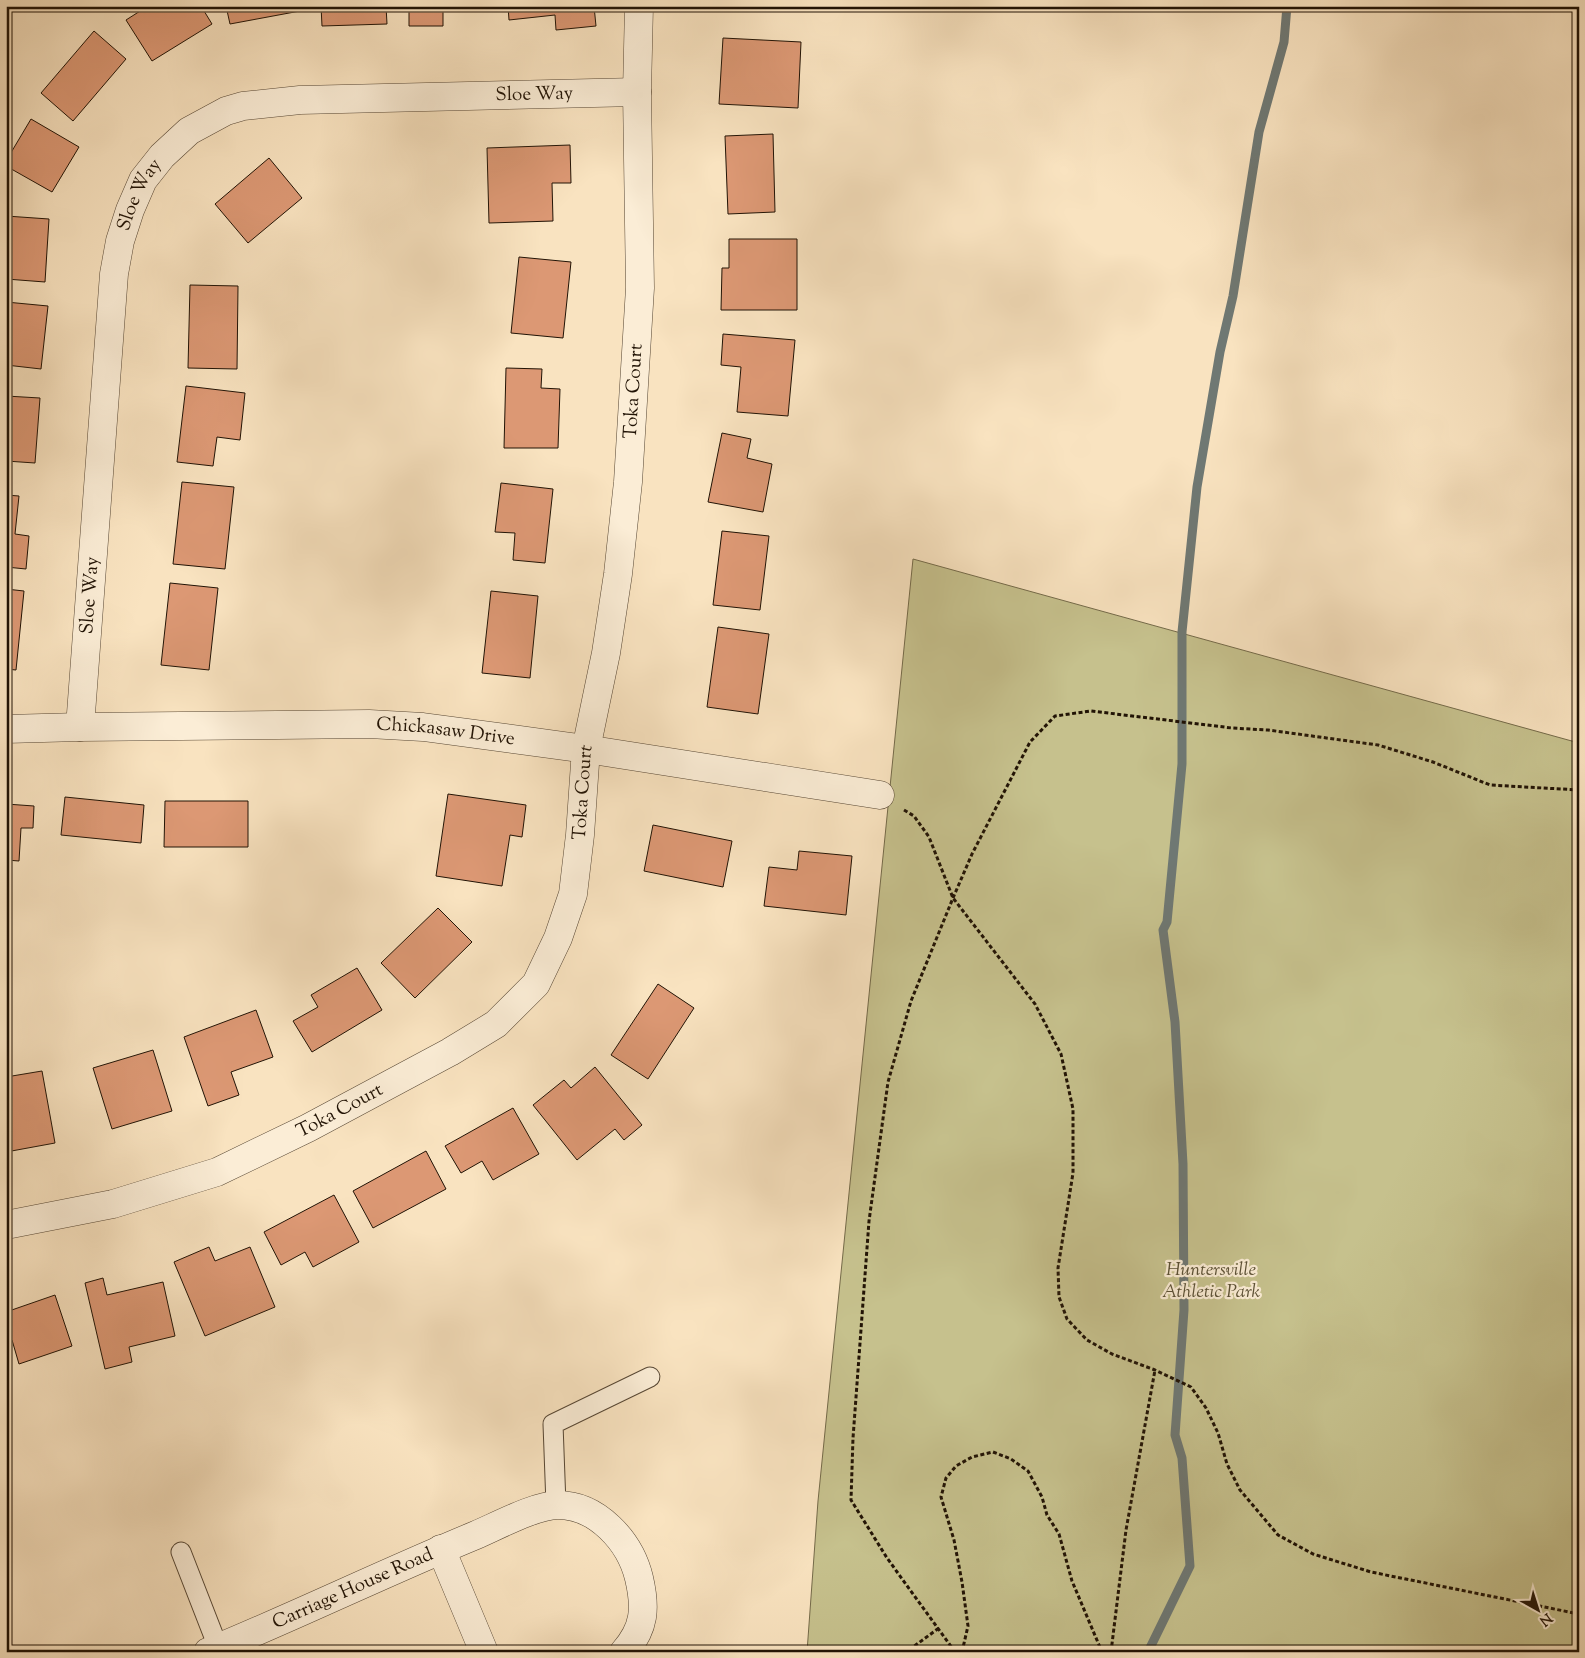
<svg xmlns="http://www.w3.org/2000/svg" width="1585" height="1658" viewBox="0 0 1585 1658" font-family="'Sorts Mill Goudy',serif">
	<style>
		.green { fill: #c6c18d; stroke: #746a49 }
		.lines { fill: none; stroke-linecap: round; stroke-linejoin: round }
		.stream { stroke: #6f7873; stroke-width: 9 }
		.building { fill: #dc9874; stroke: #211305 }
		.service-casing { stroke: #574734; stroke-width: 21 }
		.minor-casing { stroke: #574734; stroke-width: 29 }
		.path { stroke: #211305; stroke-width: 3; stroke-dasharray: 4 2.5; stroke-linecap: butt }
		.service { stroke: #fbedd6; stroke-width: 19 }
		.minor { stroke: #fbedd6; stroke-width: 28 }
		.labels { text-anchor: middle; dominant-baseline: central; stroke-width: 4.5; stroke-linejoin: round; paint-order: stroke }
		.street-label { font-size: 19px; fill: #211305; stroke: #fbedd6 }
		.park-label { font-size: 19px; font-style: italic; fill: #5b5035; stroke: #fbedd6 }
	</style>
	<rect width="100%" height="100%" fill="#f9e3c0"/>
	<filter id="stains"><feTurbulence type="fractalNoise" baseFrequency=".004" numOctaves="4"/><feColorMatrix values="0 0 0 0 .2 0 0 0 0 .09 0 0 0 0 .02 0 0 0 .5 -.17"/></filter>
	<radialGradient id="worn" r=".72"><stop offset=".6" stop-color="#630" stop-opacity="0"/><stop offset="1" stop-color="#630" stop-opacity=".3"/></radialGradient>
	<path class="green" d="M913,559L1579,743V1652H807L818,1501Z"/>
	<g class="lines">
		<path class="stream" d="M1148,1652L1190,1566L1182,1458L1175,1435L1184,1310L1183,1164L1175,1022L1163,930L1167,922L1182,764V632L1197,487L1220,352L1233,296L1259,132L1284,42L1287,6"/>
	</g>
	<g class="building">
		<path d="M148,6H201L212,24L152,61L126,20Z"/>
		<path d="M226,6H299L300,11L230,24Z"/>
		<path d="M321,6H386L387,24L322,26Z"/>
		<path d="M409,6H488V7H443V26H409Z"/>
		<path d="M508,6H594L596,26L556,30L555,15L509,20Z"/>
		<path d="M94,31L126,59L73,121L41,93Z"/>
		<path d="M723,38L801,42L798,108L719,104Z"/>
		<path d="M31,119L79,147L52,192L6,166V161Z"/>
		<path d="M773,134L775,212L728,214L725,136Z"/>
		<path d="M570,145L571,183H552L553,221L489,223L487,148Z"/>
		<path d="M269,158L302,198L248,243L215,204Z"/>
		<path d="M6,216L49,219L45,282L6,279Z"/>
		<path d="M729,239H797V310H721L722,268H729Z"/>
		<path d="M519,257L571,262L563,338L511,333Z"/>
		<path d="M190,285L238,286L237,369L188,368Z"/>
		<path d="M6,302L48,306L41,369L6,365Z"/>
		<path d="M723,334L795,340L788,416L737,412L741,367L721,365Z"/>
		<path d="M506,368L542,369L541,388L560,389L558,448H504Z"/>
		<path d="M186,386L245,393L240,440L217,437L213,466L177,462Z"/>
		<path d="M6,396L40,398L35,463L6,461Z"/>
		<path d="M722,433L751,439L747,458L772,464L763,512L708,502Z"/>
		<path d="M182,482L234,487L225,569L173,564Z"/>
		<path d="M501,483L553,489L545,563L513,560L515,533L495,532Z"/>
		<path d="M6,495L19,496L15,534L29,536L26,569L6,567Z"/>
		<path d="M722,531L769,536L760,610L713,605Z"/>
		<path d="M170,583L218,588L209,670L161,665Z"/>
		<path d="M6,589L24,591L16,670L6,669Z"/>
		<path d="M491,591L538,596L530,678L482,673Z"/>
		<path d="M718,627L769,634L758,714L707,707Z"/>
		<path d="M448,794L526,805L522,837L510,835L502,886L436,876Z"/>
		<path d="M65,797L144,805L141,843L61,835Z"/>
		<path d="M165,801H248V847H164Z"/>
		<path d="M6,804L34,806L33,828H21L19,861L6,860Z"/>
		<path d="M653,825L732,841L723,887L644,871Z"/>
		<path d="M799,851L852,856L846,915L764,906L769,867L797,870Z"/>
		<path d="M438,908L472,942L415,998L381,963Z"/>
		<path d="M357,968L382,1010L312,1052L293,1021L318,1007L311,995Z"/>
		<path d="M658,984L694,1008L648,1079L611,1055Z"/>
		<path d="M256,1010L273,1057L231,1072L239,1095L208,1106L184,1037Z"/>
		<path d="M153,1050L172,1111L112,1129L93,1068Z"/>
		<path d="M595,1067L642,1125L624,1140L615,1129L577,1160L533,1105L564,1080L571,1088Z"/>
		<path d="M42,1071L55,1143L6,1152V1077Z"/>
		<path d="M513,1108L539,1154L493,1180L482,1161L461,1173L445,1146Z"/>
		<path d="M426,1151L446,1189L373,1228L353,1191Z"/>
		<path d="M334,1195L359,1242L313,1267L305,1252L281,1265L264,1232Z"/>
		<path d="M209,1247L215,1261L250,1247L275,1307L205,1336L174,1262Z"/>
		<path d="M103,1278L107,1295L163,1282L175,1336L129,1347L132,1362L105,1369L85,1283Z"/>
		<path d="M55,1295L72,1346L19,1364L12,1340L6,1342V1312Z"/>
	</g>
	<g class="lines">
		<g class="service-casing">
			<g id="service">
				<path d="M556,1505L553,1424L650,1377"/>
				<path d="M181,1552L218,1647"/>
			</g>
		</g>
		<g class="minor-casing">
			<g id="minor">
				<path id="s1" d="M80,727L114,274L120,241L130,210L143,180L162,156L189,131L226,111L243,106L300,100L637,92"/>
				<path id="s2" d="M6,729L80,727L369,724L423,727L586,749L880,795"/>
				<path id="s3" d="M6,1225L113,1204L217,1172L308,1128L450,1052L496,1024L536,984L558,938L573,894L580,835L586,749L606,653L618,574L628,482L640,288L637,92L639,6"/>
				<path d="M441,1549L484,1652"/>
				<path id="s4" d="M208,1652C298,1615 386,1572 476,1535C497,1526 536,1505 558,1505C597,1505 630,1541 639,1578C646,1608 645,1628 624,1652"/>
			</g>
		</g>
		<g class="path">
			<path d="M904,810L914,816L929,837L953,898L1035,1004L1061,1054L1073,1109V1173L1058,1268L1059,1297L1067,1319L1087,1340L1112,1354L1155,1370L1191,1387L1206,1408L1218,1433L1227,1464L1240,1490L1278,1535L1313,1554L1371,1572L1579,1614"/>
			<path d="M903,1652L913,1647L939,1628"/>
			<path d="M955,1652L887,1558L851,1500L853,1438L869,1221L888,1082L911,1001L953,898L972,854L1030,742L1055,716L1091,711L1232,728L1268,730L1378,745L1433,762L1490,785L1579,790"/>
			<path d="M962,1652L968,1626L962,1582L954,1540L941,1497L946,1478L956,1466L972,1457L993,1452L1011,1459L1028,1471L1042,1497L1047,1515L1059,1534L1072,1581L1102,1652"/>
			<path d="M1111,1652L1126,1530L1155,1370"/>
		</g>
		<use href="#service" class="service"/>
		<use href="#minor" class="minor"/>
	</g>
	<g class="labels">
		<g class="street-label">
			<text stroke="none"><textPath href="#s1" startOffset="972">Sloe Way</textPath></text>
			<text stroke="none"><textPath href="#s1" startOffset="538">Sloe Way</textPath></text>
			<text stroke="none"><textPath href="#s3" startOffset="1195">Toka Court</textPath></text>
			<text stroke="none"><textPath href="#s1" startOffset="132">Sloe Way</textPath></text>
			<text stroke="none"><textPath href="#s2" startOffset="440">Chickasaw Drive</textPath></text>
			<text stroke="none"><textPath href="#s3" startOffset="790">Toka Court</textPath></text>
			<text stroke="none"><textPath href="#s3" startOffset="355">Toka Court</textPath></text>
			<text stroke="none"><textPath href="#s4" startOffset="158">Carriage House Road</textPath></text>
		</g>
		<g class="park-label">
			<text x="1211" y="1270">Huntersville<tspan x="1211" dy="22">Athletic Park</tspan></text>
		</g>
	</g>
	<rect width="1585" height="1658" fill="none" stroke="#f9e3c0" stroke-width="25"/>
	<rect x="8" y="8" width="1570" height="1643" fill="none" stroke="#211305" stroke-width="2.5"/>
	<rect x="12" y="12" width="1560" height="1633" fill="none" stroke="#211305"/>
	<g transform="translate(1538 1610) rotate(141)" stroke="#fbedd6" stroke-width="4" paint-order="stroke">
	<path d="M0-4L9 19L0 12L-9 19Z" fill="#211305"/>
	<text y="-8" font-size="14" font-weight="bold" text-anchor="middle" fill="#211305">N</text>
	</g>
	<rect width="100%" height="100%" filter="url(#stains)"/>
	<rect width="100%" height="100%" fill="url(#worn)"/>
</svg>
